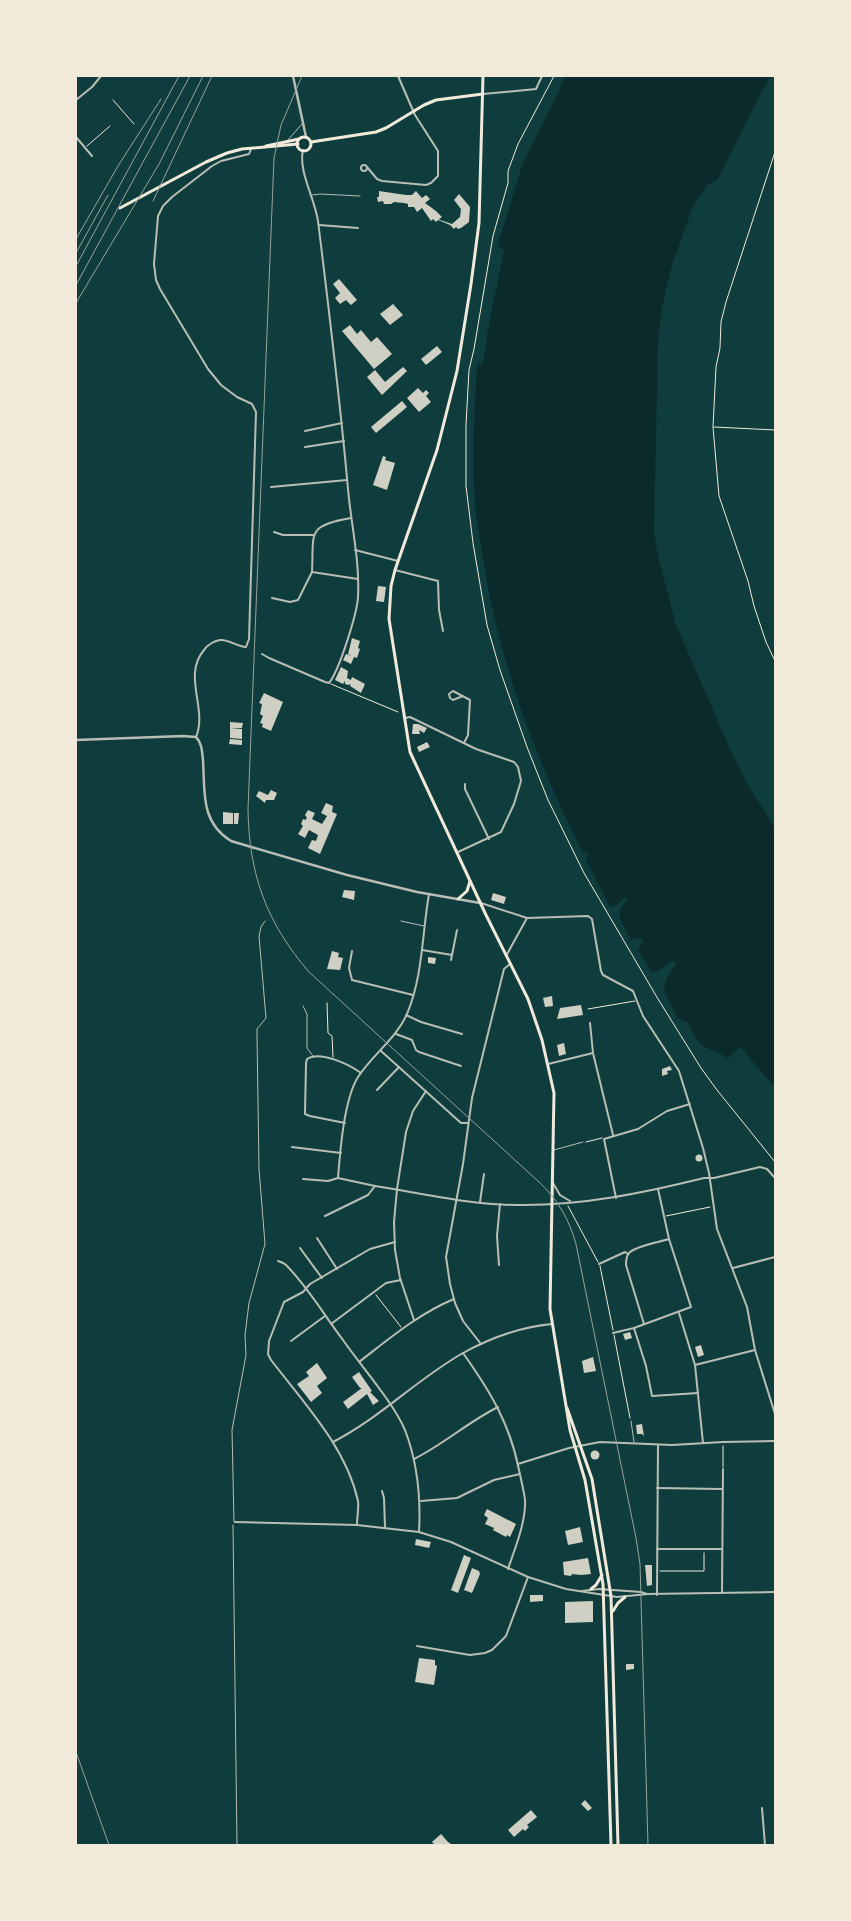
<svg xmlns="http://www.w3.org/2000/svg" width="851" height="1921" viewBox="0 0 851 1921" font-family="'Public Sans',sans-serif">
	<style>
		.water { fill: #0a2a2b }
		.building { fill: #cfcfc3 }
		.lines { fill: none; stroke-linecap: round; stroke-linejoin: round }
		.path { stroke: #f1e9da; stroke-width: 1 }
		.service { stroke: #b8beb3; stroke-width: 1 }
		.minor { stroke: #b8beb3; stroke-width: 2 }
		.tertiary { stroke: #b8beb3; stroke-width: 2.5 }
		.secondary { stroke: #f1e9da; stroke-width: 3 }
		.tram { stroke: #97a49c; stroke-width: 1 }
		.rail { stroke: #97a49c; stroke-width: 1 }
	</style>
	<rect width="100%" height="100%" fill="#0f3d3e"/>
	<path class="water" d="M566,76H770L717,180L707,185L693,206L672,265L662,307L658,341L654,533L659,560L676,625L729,747L748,785L775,828V1087L747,1055V1052L740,1047L728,1058C705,1045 700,1051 688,1023L678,1018L664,992L666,980L676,964L675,962L670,961L659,971L651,972L638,950L643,941L641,938L631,940L620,919L619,911L627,900L624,898L617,905L610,907L587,862L586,858L589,854L586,852L583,854C537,761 501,668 484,565C481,546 477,525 475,505C472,459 474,412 477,366L483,362L488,329L504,251L498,244L523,163Z"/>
	<g class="building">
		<path d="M379,191L406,195H412L416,191L422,198L426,195L430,199L425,203L436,211L442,217L439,219L440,220L452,224L460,217L461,209L454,200L459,194L470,207L469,222L461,228L458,229L456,227L454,229L450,225L438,220L436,222L433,219L431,221L422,208L417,212L414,207H408V204L404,203L394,202L391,204H384L383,201L378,202L377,197H379Z"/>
		<path d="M339,279L357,300L351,305L346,300L340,304L335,298L340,293L333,284Z"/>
		<path d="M393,304L403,315L390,325L380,314Z"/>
		<path d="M350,325L357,334L361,330L371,342L377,337L392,354L374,369L342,331Z"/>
		<path d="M437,346L442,352L426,365L421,359Z"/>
		<path d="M403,367L407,371L382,395L367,377L375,370L385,382Z"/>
		<path d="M418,388L423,393L426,390L429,393L426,396L431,402L419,412L407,398Z"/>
		<path d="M402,401L407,407L376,433L371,427Z"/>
		<path d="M383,456L386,457L385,460L395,463L387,490L373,485Z"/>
		<path d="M378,586L386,587L384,602L376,601Z"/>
		<path d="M352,638L360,641L358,648L360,649L357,658L354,657L351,664L343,660L346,654L352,656L348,654Z"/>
		<path d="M341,667L348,671L347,678L351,680L352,677L365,684L361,693L350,686L351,684L349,685L345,684V681L343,684L335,680Z"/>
		<path d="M264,693L283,702L271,731L262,727L263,724L260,723L263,716L260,714L262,704L259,703Z"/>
		<path d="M230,722L243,723L242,728H230Z"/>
		<path d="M413,724H418L427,728L424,733L419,730L420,734H412Z"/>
		<path d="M230,728L242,729V739L230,738Z"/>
		<path d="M230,739L242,740V745L229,744Z"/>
		<path d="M427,742L430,747L419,752L417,747Z"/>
		<path d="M271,790L277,793L274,800H266L265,803L256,796L259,791L268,795Z"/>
		<path d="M326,803L333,806L332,812L337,814L320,854L308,848L312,840L316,841L318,835L309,830L305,838L298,834L303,826L301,824L303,819L305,820L307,818L305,815L308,810L315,813L312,819L322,824L327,816L321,813Z"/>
		<path d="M223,812L233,813V824H223Z"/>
		<path d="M234,813H239L238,824H234Z"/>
		<path d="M344,890L355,891L354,900L342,897Z"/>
		<path d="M493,893L506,897L504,904L491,900Z"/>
		<path d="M332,951L339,953L338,957L343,958L340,970L327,969Z"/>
		<path d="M428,957L436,958L435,964L428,963Z"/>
		<path d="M552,996L553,1006L545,1007L543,998Z"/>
		<path d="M581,1005L583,1015L557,1019L560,1008Z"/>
		<path d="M564,1043L566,1054L559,1056L557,1045Z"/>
		<path d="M670,1066L672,1070L667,1071L668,1074L662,1076V1069Z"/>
		<circle cx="699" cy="1158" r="3.5"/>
		<path d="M630,1332L632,1338L625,1340L623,1334Z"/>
		<path d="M701,1345L704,1355L698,1357L695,1347Z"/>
		<path d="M593,1357L596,1371L584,1373L582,1361Z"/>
		<path d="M317,1363L327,1378L317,1386L322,1393L311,1402L297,1384L309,1376L306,1372Z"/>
		<path d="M359,1372L372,1391L370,1392L379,1401L373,1405L367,1394L348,1409L343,1402L362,1388H360L352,1377Z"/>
		<path d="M642,1424L644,1436L642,1434H637L636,1425Z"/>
		<circle cx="595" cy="1455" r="4.5"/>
		<path d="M487,1509L516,1524L510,1537L507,1535L506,1537L493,1530L494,1528L485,1524L488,1518L484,1515Z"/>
		<path d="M580,1527L583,1542L568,1545L565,1531Z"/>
		<path d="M416,1539L431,1542L429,1548L415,1545Z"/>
		<path d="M464,1555L471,1558L458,1593L451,1590Z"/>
		<path d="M588,1558L591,1574L581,1575L572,1574L571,1576L564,1575L563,1562Z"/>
		<path d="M645,1565H652V1585L647,1586Z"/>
		<path d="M472,1568L479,1571L480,1574L472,1593L464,1590Z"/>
		<path d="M530,1595H543V1601L530,1602Z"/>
		<path d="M593,1601V1622L565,1623V1602Z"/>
		<path d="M419,1658L435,1660V1665L437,1666L434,1685L415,1682Z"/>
		<path d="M626,1664H634V1669L626,1670Z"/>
		<path d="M585,1800L592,1808L588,1811L581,1804Z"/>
		<path d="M531,1810L537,1817L527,1825L529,1827L525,1831L523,1829L514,1837L508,1830Z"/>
		<path d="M441,1834L448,1842L451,1844L435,1845L432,1842Z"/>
	</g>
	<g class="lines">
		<g class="path">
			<path d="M554,76L518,144L508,171V183L493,236L474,349L469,370L466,425V486L473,543L487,625L500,670L527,747L548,800L584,873L658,999L701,1068L717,1090L775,1162"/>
			<path d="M113,100L134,124"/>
			<path d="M87,146L110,126"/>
			<path d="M775,152L726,302L721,322L720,348L716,367L713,427L719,496L748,581L754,606L766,642L775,661"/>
			<path d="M714,427L775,430"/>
			<path d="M331,684L398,712"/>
			<path d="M327,1003L328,1033L332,1036L333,1057"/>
			<path d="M588,1009L635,1001"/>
			<path d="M586,1142L602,1138"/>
			<path d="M568,1206L598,1262"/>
			<path d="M666,1216L710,1207"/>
			<path d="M600,1266L613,1330"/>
			<path d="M376,1295L401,1327"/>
			<path d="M614,1335L630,1418"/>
			<path d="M723,1467V1446"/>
			<path d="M660,1571H704V1553"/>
		</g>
		<g class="service">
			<path d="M287,141L302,124"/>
			<path d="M312,195L320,194L360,196"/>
			<path d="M401,921L424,926"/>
			<path d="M303,1006L307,1014V1048L313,1056"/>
			<path d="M554,1150L583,1142"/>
			<path d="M631,1421L634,1442"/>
			<path d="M234,1522L232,1430L246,1355L245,1335L249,1303L265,1244L259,1169L257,1035V1029L266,1018L259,936L261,927L265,921"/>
			<path d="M233,1525L237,1845"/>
		</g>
		<g class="minor">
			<path d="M483,94L536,89L542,76"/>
			<path d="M76,100L92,87L101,76"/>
			<path d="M76,137L92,156"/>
			<circle cx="364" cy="168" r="3"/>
			<path d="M367,167L377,179L382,181L426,185L431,183L438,176V151L415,115L398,76"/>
			<path d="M319,225L358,228"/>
			<path d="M305,431L342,423"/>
			<path d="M305,447L344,441"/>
			<path d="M271,487L347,480"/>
			<path d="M274,532L283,535H313"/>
			<path d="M355,550L398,561"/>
			<path d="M395,570L438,581L439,610L443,631"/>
			<path d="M312,572C314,532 306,526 351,518"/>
			<path d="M272,598L290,602L298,600L312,572L358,579"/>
			<path d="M262,654L269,658L325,682L329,683C339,671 357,614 358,597C360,561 351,524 348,489C340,399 329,310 318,221C315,199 298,171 303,150"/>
			<path d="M463,696L453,700L450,698L449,694L453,691L470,700L468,735L464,743"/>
			<path d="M405,718L410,717L476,749L514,762L518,767L521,781L514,804L501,832L458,852"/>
			<path d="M196,737C208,709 182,676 204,650C207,645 214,641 220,640C229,639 237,647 246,647L249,639L256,412L252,404L237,397L221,385L208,369L160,289L156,280L154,264L158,216L163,206L172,197L212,166L221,161L249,154L251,149"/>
			<path d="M465,784V789L489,839"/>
			<path d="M481,903L527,918L588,916L592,919L601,971L603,975L633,991L643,1016L679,1071L703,1148L709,1173L717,1229L747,1307L755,1350L775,1414"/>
			<path d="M422,950L452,955L457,930"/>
			<path d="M352,951L349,968L352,980L413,995"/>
			<path d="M506,956L527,918"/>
			<path d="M451,960L452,955"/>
			<path d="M406,1015L421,1022L462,1034"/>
			<path d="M590,1023L593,1053L613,1135"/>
			<path d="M396,1034L412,1040L416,1050L419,1052L461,1066"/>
			<path d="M381,1051L461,1123H468"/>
			<path d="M548,1064L593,1053"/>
			<path d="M377,1090L399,1067"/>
			<path d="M345,1123L310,1116L305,1114L306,1063L307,1059C320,1050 350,1065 361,1073"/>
			<path d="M292,1147L341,1153"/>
			<path d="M303,1179L328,1181L338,1178"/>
			<path d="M553,1183L560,1195L570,1201"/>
			<path d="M375,1186L338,1178C340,1152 344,1099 358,1077C373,1054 396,1039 407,1014C423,976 422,934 429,894"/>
			<path d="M616,1198L604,1139L638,1129L667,1111L690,1104"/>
			<path d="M480,1202L484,1174"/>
			<path d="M325,1216L368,1195L375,1186C422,1193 470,1205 517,1205C581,1206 643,1193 704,1178H714L760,1167L767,1169L775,1178"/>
			<path d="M317,1238L337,1269"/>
			<path d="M300,1248L322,1278"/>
			<path d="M278,1261C281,1262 284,1263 286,1265C308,1287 324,1315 343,1340C361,1366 393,1402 405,1430C418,1464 421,1496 419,1532"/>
			<path d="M599,1264L625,1252L628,1254"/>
			<path d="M499,1265L497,1236L500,1204"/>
			<path d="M733,1268L775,1257"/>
			<path d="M679,1313L695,1365L703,1443"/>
			<path d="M414,1320L400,1278L395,1250L394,1222L397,1189L406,1132L413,1111L426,1091"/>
			<path d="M331,1324L386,1283L401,1280"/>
			<path d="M644,1324L626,1265C626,1260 626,1256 629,1253C635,1246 660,1242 669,1239"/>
			<path d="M634,1328L646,1366L652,1396L698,1393"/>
			<path d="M613,1333L634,1328L691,1307L669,1239L658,1189"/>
			<path d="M291,1341L325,1316"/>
			<path d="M481,1344L463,1321L455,1303L450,1284L446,1257L463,1164L472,1098L504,969L510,964"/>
			<path d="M463,1353C490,1391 510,1424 519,1470C521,1480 524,1491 525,1500C526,1522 515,1548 508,1569"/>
			<path d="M359,1362C389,1339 418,1314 454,1299"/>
			<path d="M695,1365L755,1350"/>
			<path d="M333,1442C380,1418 417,1379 463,1353C490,1338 521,1327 552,1324"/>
			<path d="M414,1459C444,1444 468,1422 498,1407"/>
			<path d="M518,1464L569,1448L600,1442L672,1445L723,1442L775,1441"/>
			<path d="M657,1488L722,1489"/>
			<path d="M382,1491L384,1498L385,1527"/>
			<path d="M421,1501L457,1498L494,1480L520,1474"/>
			<path d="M235,1522L357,1525L419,1532L451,1542L528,1577L566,1589L617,1597L648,1594L775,1592"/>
			<path d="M357,1525C357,1517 359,1508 358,1501C346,1447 304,1403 271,1360L268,1354L269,1341L284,1302L303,1292L310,1284L370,1249L395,1242"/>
			<path d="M657,1549H722"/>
			<path d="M582,1591L599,1589L641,1592L647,1594"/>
			<path d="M722,1593L723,1469"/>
			<path d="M657,1595L658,1445"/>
			<path d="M417,1646L470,1655L485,1653L492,1650L506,1636L528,1577"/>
			<path d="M762,1808L765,1845"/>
		</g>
		<g class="tertiary">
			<path d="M293,76L306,137"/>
			<path d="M76,740L183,736L196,737C202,743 202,752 203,760C205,791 200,822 231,841L347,875L417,892L480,903"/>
		</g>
		<g class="secondary">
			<path d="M483,76L479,223L471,284L457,371L437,450L395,570L391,586L389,619L410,752L486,915L528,999L542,1040L554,1093L550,1309L570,1430L585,1480L603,1584L611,1845"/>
			<circle cx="304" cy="144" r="7"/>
			<path d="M311,142L376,132L386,128L424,105L436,100L483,94"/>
			<path d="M266,146L299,139"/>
			<path d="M120,208L206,162L227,153L242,149L298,144"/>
			<path d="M458,899L467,891L470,881"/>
			<path d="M567,1408L592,1479L611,1596L618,1845"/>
			<path d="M591,1589L596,1585L602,1575"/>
			<path d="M613,1611L618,1603L625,1597"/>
		</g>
		<path class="tram" d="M302,76L281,125L274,158L248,809C249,874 266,922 309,972L539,1182C558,1200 569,1219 576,1244L636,1538L640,1564L648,1845"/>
		<g class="rail">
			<path d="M153,201L212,76"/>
			<path d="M76,239L118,166L161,99"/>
			<path d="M76,253L108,195"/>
			<path d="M76,266L179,76"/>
			<path d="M76,285L190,76"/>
			<path d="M76,303L159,164L203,76"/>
			<path d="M76,1752L109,1845"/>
		</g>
	</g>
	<rect width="851" height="1921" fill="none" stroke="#f1e9da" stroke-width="154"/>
</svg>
